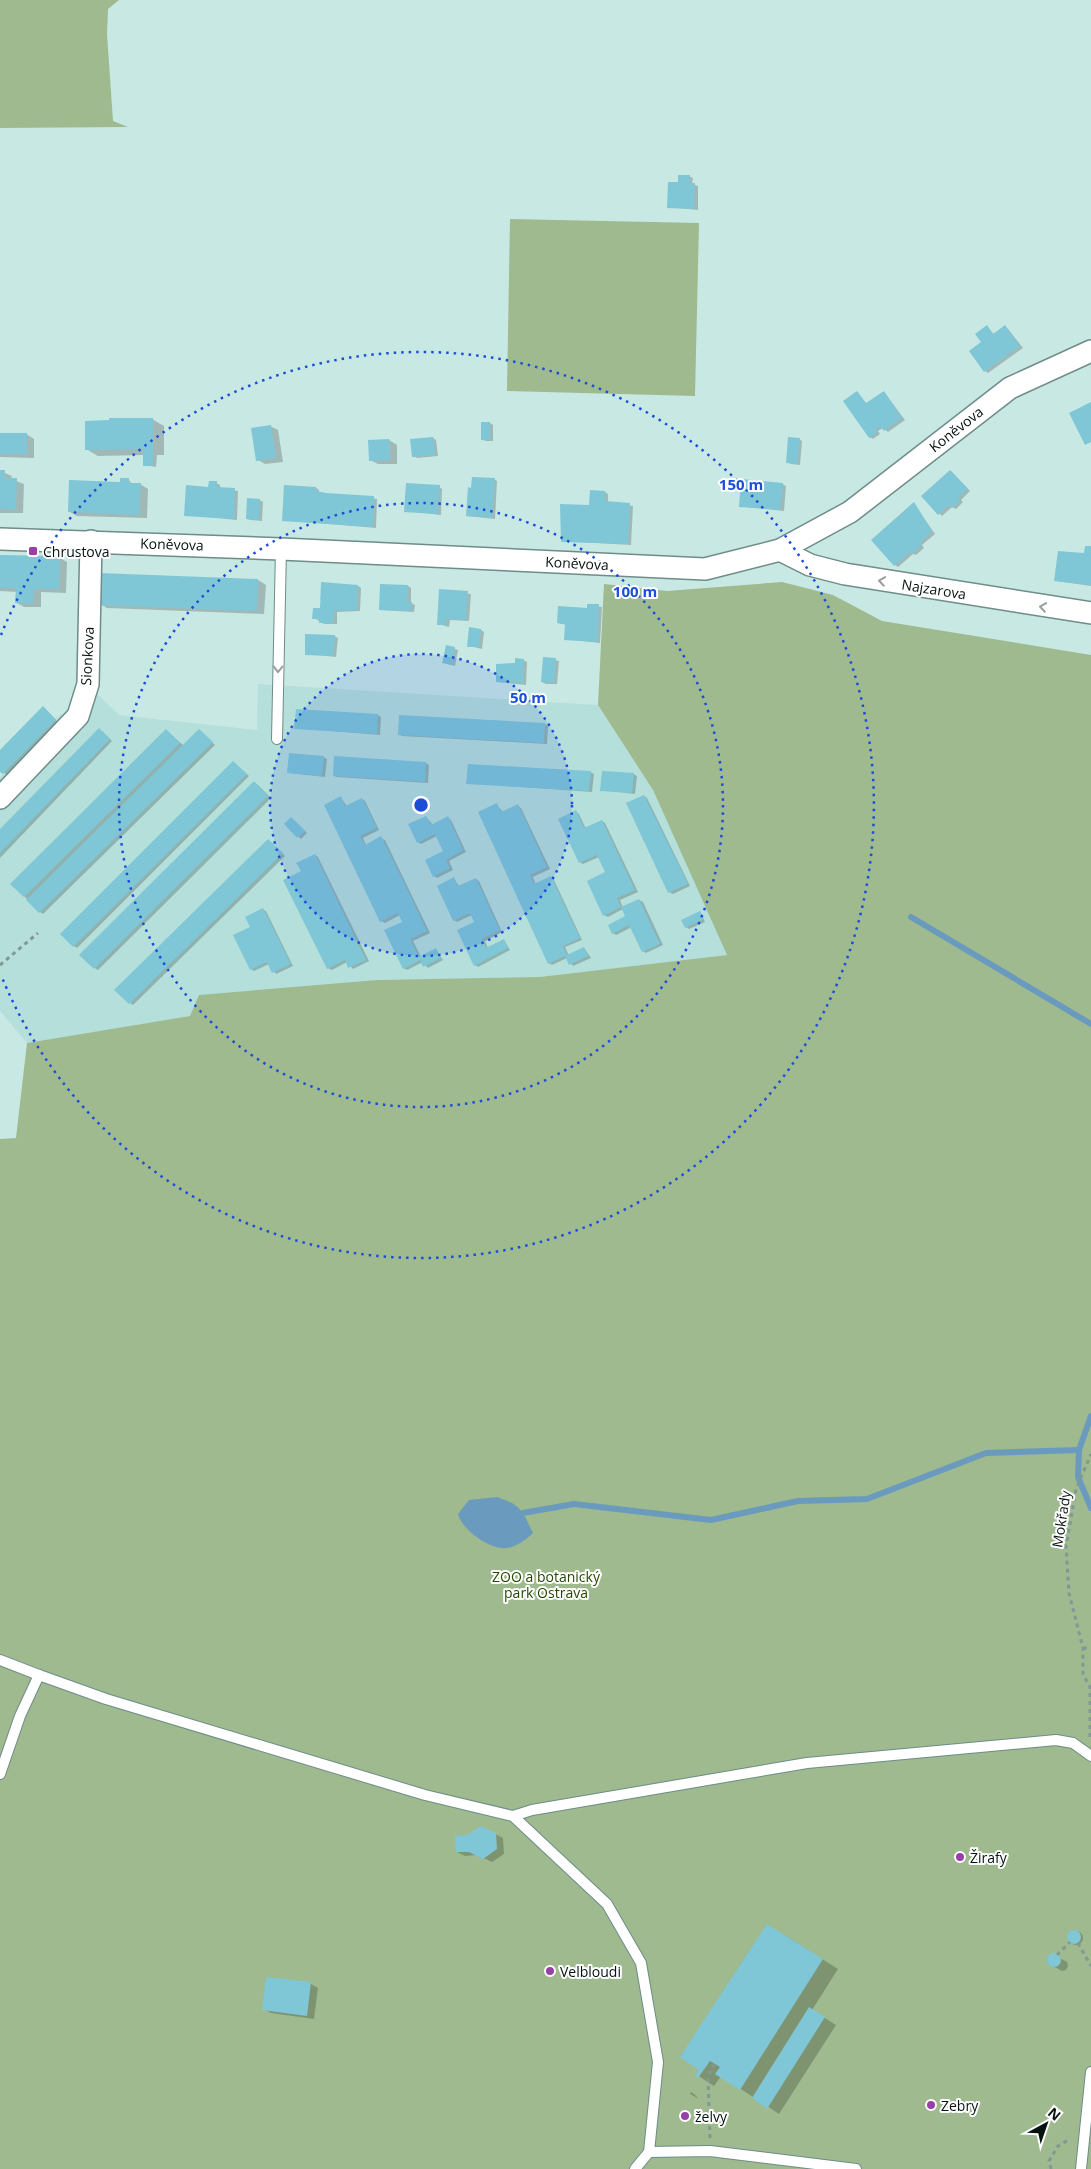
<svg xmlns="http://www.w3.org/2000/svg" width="1091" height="2169" viewBox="0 0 1091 2169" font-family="'Open Sans',sans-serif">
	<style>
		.built { fill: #b5dfda }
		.green { fill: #9eba8e }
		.water { fill: #6a9bbf }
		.shadow { fill: #0003 }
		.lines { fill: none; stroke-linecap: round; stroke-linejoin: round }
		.stream { stroke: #6a9bbf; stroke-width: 6 }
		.building { fill: #7fc6d7 }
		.service-casing { stroke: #6e8c89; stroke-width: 12 }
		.minor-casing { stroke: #6e8c89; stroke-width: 24 }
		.path { stroke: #809995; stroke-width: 3; stroke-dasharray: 4 4; stroke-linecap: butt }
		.service { stroke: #fff; stroke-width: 10 }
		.minor { stroke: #fff; stroke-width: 21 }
		.oneway { stroke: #9ba09f }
		.ring { fill: none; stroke: #1d4ed8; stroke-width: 2.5; stroke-dasharray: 2.5 5 }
		.poi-dot { fill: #993faa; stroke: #fff; stroke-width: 2 }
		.labels { text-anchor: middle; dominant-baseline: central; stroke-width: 4; stroke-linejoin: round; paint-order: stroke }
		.street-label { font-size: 14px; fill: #061210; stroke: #fff }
		.poi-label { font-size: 14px; fill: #061210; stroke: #fff; text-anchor: start }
		.park-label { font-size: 14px; fill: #244900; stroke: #fff }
		.centre { fill: #1d4ed8; stroke: #fff; stroke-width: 2.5 }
		.ring-label { font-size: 15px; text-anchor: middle; font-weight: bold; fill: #1d4ed8; stroke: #fff; stroke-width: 4; stroke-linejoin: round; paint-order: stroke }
	</style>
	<rect width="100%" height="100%" fill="#c8e8e4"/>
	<path class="built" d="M258,684L598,705L653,790L727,955L540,977L377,980L191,1016L27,1043L0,1011V777L3,774L0,772V750L43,706L56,719L61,714L82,732L94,691L119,715L257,730Z"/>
	<g class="green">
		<path d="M0,0H119L108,9L107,34L113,121L128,127L0,128Z"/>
		<path d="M510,219L699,223L695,396L507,391Z"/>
		<path d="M782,582L833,595L882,621L1091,655V2169H0V1139L16,1138L27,1043L190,1016L199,995L377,980L540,977L727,955L653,790L598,705L604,584L667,591Z"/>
	</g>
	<path class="water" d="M497,1497C522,1506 521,1509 533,1533C526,1540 516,1547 506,1548C490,1550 462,1530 458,1514L469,1500Z"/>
	<g class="shadow">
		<path d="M689,176L693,178L692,184L698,186V210L668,207L679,184Z"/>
		<path d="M987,327L994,334L1005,327L1008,329L1023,348L988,373L985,371L982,343Z"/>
		<path d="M884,392L905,420L888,432L883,428L878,431L880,434L873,439L869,437L857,393L867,404Z"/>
		<path d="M152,419L164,426V455H157L156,467L144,465V455L98,456L86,449Z"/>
		<path d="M490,423L493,425V441H486L483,440Z"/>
		<path d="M270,426L278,430L283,462L265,464L258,460Z"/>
		<path d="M0,434H26L34,439V458L0,457Z"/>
		<path d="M433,438L436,440L438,456L417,458L413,456Z"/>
		<path d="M799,439L802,441L800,465L791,464L787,462Z"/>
		<path d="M389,440L397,445V464H378L370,460L369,441Z"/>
		<path d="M0,471L12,476L11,479L24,484L23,513H0Z"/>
		<path d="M951,471L970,491L961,500L963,502L956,509L952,507L942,516L922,496Z"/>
		<path d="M494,479L497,481L495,519L467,516L472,489Z"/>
		<path d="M129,480L132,484H140L148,489L147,518L77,516L70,512L125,484Z"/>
		<path d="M216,483L220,485V489L238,491L237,520L186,515Z"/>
		<path d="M782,484L786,486L784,511L740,506Z"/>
		<path d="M439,487L442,489L441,515L406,511Z"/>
		<path d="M316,488L319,490V493L377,499L376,528L283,520Z"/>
		<path d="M605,492L608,494V503L633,506L631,545L562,541Z"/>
		<path d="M260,500L263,502L262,521L251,520L247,519Z"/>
		<path d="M914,504L935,534L922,545L924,548L916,555L913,554L898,567L895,565Z"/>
		<path d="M1091,547V586L1056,581L1085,555Z"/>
		<path d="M0,557L60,558L67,562L66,593L41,592V607H24L17,603V592L0,591Z"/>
		<path d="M101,575L258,580L266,585L264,614L107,608L100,604Z"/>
		<path d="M358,586L361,588L360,611L337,612V624H324L314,618L321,609Z"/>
		<path d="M408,586L411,588V603L415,605L414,612L380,610Z"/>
		<path d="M440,590L471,594L469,621L450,620L449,627L438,624Z"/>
		<path d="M588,605L602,607L600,643L565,639L566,625L558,623L588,609Z"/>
		<path d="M481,630L484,632L482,649L469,646Z"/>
		<path d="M334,636L338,638L336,657L306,654Z"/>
		<path d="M447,647L458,650L455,666L447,664Z"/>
		<path d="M523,660L527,662L526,685L497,682Z"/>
		<path d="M555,660L559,661L557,684H546L542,682Z"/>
		<path d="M44,708L58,722L7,775L0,770V752Z"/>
		<path d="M378,715L381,717L380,735L296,728Z"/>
		<path d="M400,716L545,724L548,726L547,744L402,736L399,734Z"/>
		<path d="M102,731L112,741L0,858V830Z"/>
		<path d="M167,731L184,746L200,731L215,745L43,914L40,912L24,896Z"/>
		<path d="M323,757L327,759L325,777L289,773Z"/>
		<path d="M335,758L426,763L429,765L428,783L337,777L334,776Z"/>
		<path d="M233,762L249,776L77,948L74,946L62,934Z"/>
		<path d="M590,772L594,774L592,792L468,783Z"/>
		<path d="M633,774L637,776L635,794L602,790Z"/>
		<path d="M258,785L271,798L98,970L95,968L81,955Z"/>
		<path d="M644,796L647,798L690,886L673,894L669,892Z"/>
		<path d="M341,798L347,806L362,799L365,801L379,830L363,838L366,845L381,838L385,840L430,933L413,941L421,957L436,950L443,960L428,968L423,962L407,970L404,968V922L400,915L385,923L381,921Z"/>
		<path d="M497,805L503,812L518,806L521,808L550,869L533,877L536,885L551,878L554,880L582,940L565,947L569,956L584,948L591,958L573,966L567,958L552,965L549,963Z"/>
		<path d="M576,812L579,814L586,829L602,821L605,823L638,892L620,900L623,908L639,900L643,902L663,945L646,953L643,951L632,927L616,935L613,933L627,917L623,909L608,917L604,915L606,873L599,857L583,864L580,862Z"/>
		<path d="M426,817L433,825L448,818L451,820L466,852L449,861L453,870L437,878L434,876L444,852L437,836L421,844L418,842Z"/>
		<path d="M294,820L307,833L301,839L285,824Z"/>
		<path d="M269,841L285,856L133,1005L130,1003Z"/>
		<path d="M315,855L318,857L369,961L353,969L347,962L332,970L328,968L302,872Z"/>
		<path d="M454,879L460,887L476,879L479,881L502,932L485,941L488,948L504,940L510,950L478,967L475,965L476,922L472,915L457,922L454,920Z"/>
		<path d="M263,910L266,911L293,966L276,974L269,964L254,971L251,969V928Z"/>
		<path d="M700,912L705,922L689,929L686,927Z"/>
		<path d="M495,1834L503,1838L504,1854L492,1862L477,1855L465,1856L457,1852Z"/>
		<circle cx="1076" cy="1938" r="7"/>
		<path d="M783,1934L838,1969L812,2010L836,2025L779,2114L721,2076L714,2086L697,2075Z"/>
		<path d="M1054,1955L1067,1962L1068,1966L1066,1970L1062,1971L1049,1964L1048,1960Z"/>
		<path d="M311,1984L318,1988L314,2019L271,2013L264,2009Z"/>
		<path d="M691,2092L694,2094L699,2099L690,2094Z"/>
	</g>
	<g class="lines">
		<g class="stream">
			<path d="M911,917L1091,1024"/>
			<path d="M1091,1416L1079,1450L1078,1477L1091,1508"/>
			<path d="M523,1513L574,1504L711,1520L798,1501L867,1499L986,1453L1079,1450"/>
		</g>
	</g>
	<g class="building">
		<path d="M678,175H690L689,183H695L694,209L667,208L668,182H678Z"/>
		<path d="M987,325L993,334L1005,325L1020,346L984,372L969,351L981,342L975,334Z"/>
		<path d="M857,391L866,403L884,391L902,418L884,431L880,426L876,429L878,432L869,438L843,401Z"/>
		<path d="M1091,402V442L1085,445L1069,413Z"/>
		<path d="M109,418H153V466H143V449L85,450V421L109,420Z"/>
		<rect x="481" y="422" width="9" height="18"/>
		<path d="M271,425L276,458L256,461L251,428Z"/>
		<rect x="0" y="433" width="27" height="21"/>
		<path d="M433,437L435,455L412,457L410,439Z"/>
		<path d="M788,437L800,438L797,464L786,463Z"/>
		<path d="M389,439L390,460L369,461L368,440Z"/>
		<path d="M0,470H5L4,478H17L16,510L0,509Z"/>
		<path d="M950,470L968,489L958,497L961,500L952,508L949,505L938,515L921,496Z"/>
		<path d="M472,477L495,478L492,518L466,516L468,487L471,488Z"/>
		<path d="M120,478H129V483H141L139,515L68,512L69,480L120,482Z"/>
		<path d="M741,479L783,483L780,510L739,507Z"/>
		<path d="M209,481H217V487L235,488L234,519L184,516L186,485L208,487Z"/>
		<path d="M406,483L440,485L438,514L404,512Z"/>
		<path d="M284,485L316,487V491L326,493L374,496L373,527L282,521Z"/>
		<path d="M590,490L605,491V501L630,503L628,544L561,542L560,504L589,505Z"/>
		<path d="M247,498L260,499L259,520L246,519Z"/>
		<path d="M914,502L932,531L920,543L922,545L912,554L910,552L894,566L871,540Z"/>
		<path d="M1085,546H1091V585L1054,581L1058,551L1084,553Z"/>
		<path d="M0,555L60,556L59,589H34L33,604L15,603L16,588H0Z"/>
		<path d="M100,573L258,579L257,611L98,605Z"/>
		<path d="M321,582L358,585L357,610L334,611L333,623H319V619H312L313,608H320Z"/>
		<path d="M380,584L408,585V602H412L411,611L379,610Z"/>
		<path d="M439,589L468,591L466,620L446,619V625H437Z"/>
		<path d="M587,604H599L597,642L564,640L565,624L557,623L558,606L587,608Z"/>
		<path d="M469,627L481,629L479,647H467Z"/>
		<path d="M305,634L335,635L333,656L305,655Z"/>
		<path d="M446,645L455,647L452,665L442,663Z"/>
		<path d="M543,657L556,658L554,683L541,682Z"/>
		<path d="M515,658L524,659L523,683L496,682V664L515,663Z"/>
		<path d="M43,706L56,720L3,774L0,772V750Z"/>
		<path d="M296,709L378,714L377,734L294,729Z"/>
		<path d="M399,715L545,723L544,743L398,735Z"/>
		<path d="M99,728L110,739L0,853V829Z"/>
		<path d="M166,729L180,743L24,897L10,884Z"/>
		<path d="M199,729L213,742L39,913L26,900Z"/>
		<path d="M289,753L324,756L322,776L287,773Z"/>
		<path d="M334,756L426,762L425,782L333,776Z"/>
		<path d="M233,761L247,774L73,947L60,934Z"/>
		<path d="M468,764L591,771L589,791L466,784Z"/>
		<path d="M602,771L634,773L632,793L600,791Z"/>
		<path d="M254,781L268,796L94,969L79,955Z"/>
		<path d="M644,795L688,884L668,893L626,803Z"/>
		<path d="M341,796L345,806L362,798L377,828L360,836L365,845L381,836L411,897L427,931L410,939L419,957L436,948L441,958L423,967L420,960L403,969L384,930L402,922L398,913L380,922L324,805Z"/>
		<path d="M497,803L501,812L518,804L547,867L530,875L534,884L551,876L567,911L580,938L563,946L567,955L584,947L588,956L569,965L565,956L548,964L478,812Z"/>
		<path d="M576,810L584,828L602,820L635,890L617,898L621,907L603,916L587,881L605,872L597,855L579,863L558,819Z"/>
		<path d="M426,816L431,825L448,816L463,850L446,860L450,868L433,877L425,860L443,851L439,843L435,834L417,843L408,824Z"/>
		<path d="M291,817L305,831L297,838L284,824Z"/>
		<path d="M268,839L283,853L129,1004L114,990Z"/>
		<path d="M315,854L366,960L348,968L345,960L327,969L283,880L301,871L296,863Z"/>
		<path d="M454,877L458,886L476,878L496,922L500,930L482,939L486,948L504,939L508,948L474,966L457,930L474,922L470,913L453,921L437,886Z"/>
		<path d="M639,899L660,944L642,952L629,925L612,934L608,925L625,916L621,907Z"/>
		<path d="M263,908L291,964L272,973L267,962L250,970L233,935L250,927L245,917Z"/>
		<path d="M700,911L704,919L685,928L681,920Z"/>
		<path d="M481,1826L496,1833L497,1849L483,1859L469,1852H456L455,1836L467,1835Z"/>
		<path d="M767,1924L823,1959L740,2090L715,2074L720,2067L710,2061L698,2078L695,2076L699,2070L680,2057Z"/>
		<circle cx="1074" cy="1937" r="7"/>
		<circle cx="1054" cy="1960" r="7"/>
		<path d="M266,1977L311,1982L307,2016L262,2010Z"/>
		<path d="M809,2007L825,2017L767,2109L752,2098Z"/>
	</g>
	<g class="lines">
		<g class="service-casing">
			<g id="service">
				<path d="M277,739L281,549"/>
				<path d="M0,1660L39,1675"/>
				<path d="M0,1774L20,1716L39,1675L106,1699L425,1795L513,1816L607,1904L641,1963L658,2062L649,2152L635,2169"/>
				<path d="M513,1816L532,1810L807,1763L1056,1740L1073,1743L1091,1756"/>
				<path d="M649,2152L710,2151L856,2169"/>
				<path d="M1081,2169L1091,2072"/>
			</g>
		</g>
		<g class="minor-casing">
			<g id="minor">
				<path d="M0,539L281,549L705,569L780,550L850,512L1010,388L1091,351"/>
				<path d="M780,550L810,565L845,574L1091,613"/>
				<path d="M0,798L78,716L88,684L91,541"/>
			</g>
		</g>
		<g class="path">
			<path d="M0,965L38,933"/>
			<path d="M1083,1648H1091"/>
			<path d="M1090,1737V1687L1083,1674V1648L1069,1593L1066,1547L1076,1489L1091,1454"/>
			<path d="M1078,1943L1091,1966"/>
			<path d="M1057,1955L1070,1942"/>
			<path d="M710,2138L708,2077L714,2065"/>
			<path d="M1051,2169L1049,2161L1058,2146L1070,2139"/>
		</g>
		<use href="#service" class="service"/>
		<use href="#minor" class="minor"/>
	</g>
	<defs><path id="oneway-chevron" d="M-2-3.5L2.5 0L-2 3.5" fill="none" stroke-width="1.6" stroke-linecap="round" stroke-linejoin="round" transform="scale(1.25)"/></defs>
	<g class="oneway">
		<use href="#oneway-chevron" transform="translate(882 581) rotate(-171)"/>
		<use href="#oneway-chevron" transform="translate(1043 607) rotate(-171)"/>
		<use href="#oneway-chevron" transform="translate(278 669) rotate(91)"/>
	</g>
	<circle cx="421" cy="805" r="151" fill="#1d4ed8" fill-opacity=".12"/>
	<g class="ring">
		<circle cx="421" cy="805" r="151"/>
		<circle cx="421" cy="805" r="302"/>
		<path d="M1 635A453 453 0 1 1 1 975"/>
	</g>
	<g class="poi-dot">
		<rect x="28" y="546" width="10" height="10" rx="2.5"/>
		<circle cx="960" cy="1857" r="5"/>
		<circle cx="550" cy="1971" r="5"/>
		<circle cx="931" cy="2105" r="5"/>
		<circle cx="685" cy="2116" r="5"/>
	</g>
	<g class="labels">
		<g class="street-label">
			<text transform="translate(956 429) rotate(-38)">Koněvova</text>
			<text transform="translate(172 544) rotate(2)">Koněvova</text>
			<text transform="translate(577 563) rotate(3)">Koněvova</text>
			<text transform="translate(934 589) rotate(9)">Najzarova</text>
			<text transform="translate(87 656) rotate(-87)">Sionkova</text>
			<text transform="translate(1061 1519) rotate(-81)">Mokřady</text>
		</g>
		<g class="poi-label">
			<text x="43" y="551">Chrustova</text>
			<text x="970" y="1857">Žirafy</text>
			<text x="560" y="1971">Velbloudi</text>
			<text x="941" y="2105">Zebry</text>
			<text x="695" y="2116">želvy</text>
		</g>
		<g class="park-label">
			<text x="546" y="1576">ZOO a botanický<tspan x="546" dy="16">park Ostrava</tspan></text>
		</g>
	</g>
	<circle cx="421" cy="805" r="8" class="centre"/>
	<g class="ring-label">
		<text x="741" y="490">150 m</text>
		<text x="635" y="597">100 m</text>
		<text x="528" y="703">50 m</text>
	</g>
	<g transform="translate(1046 2124) rotate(40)" stroke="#ffffff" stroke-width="4" paint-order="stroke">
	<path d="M0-4L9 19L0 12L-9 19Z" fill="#061210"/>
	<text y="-8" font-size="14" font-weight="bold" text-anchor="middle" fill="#061210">N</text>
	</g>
</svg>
